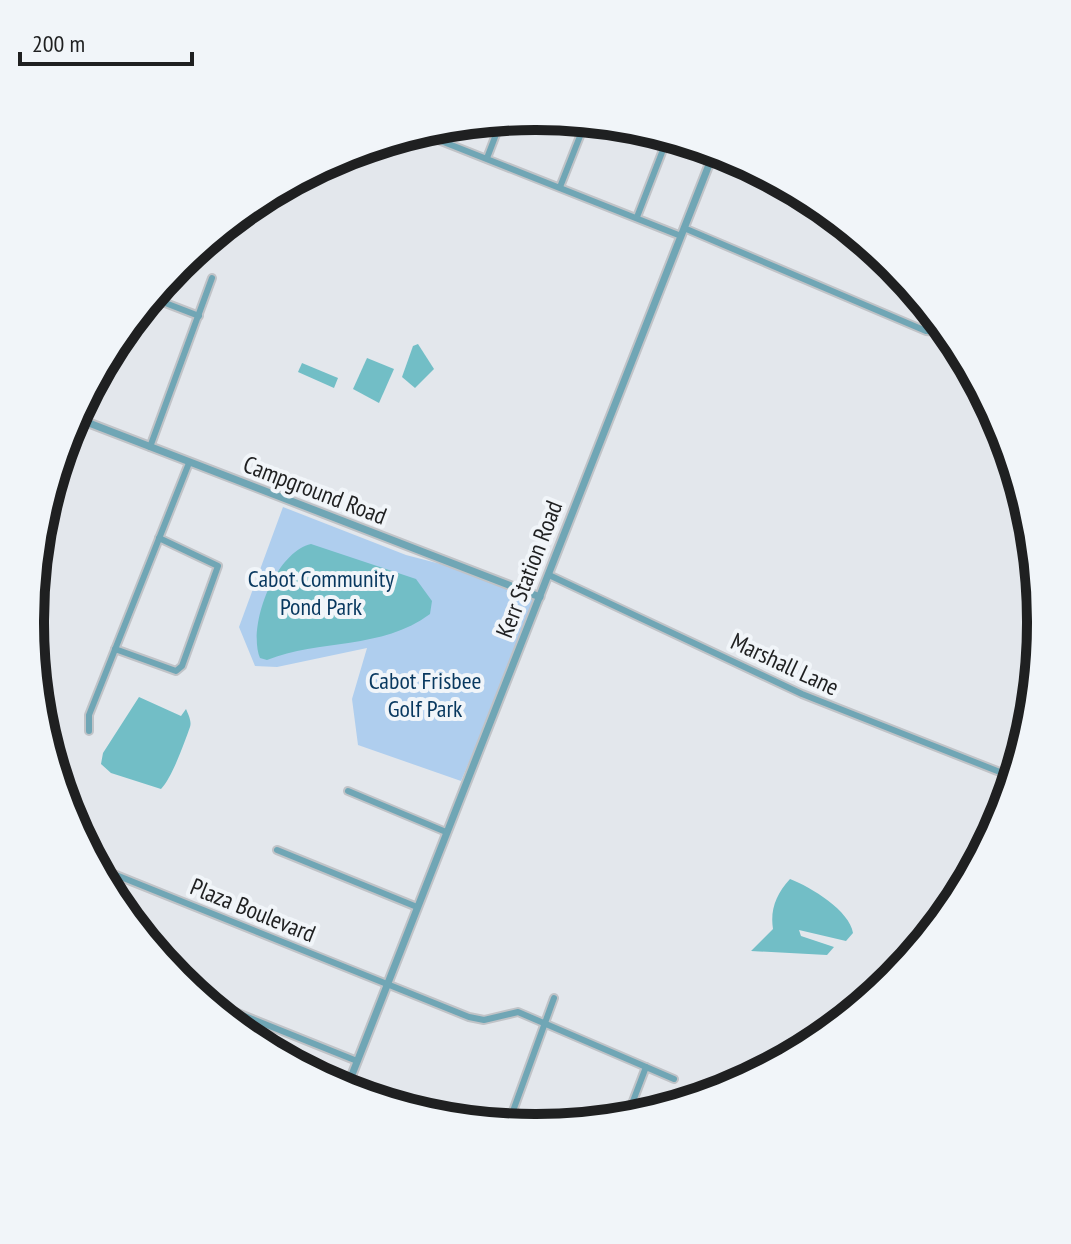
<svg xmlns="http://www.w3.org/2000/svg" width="1071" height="1244" viewBox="0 0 1071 1244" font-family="'PT Sans Narrow',sans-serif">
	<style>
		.green { fill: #afceee }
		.water { fill: #72bec6 }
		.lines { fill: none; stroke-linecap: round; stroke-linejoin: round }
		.minor-casing { stroke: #c0c3c7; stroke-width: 10 }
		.tertiary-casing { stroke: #c0c3c7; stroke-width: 11 }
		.minor { stroke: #70a6b5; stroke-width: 6 }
		.tertiary { stroke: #70a6b5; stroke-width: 7 }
		.labels { text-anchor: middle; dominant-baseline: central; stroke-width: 8; stroke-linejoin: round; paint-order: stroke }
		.street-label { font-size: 24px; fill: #1f2021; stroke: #f1f5f9 }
		.park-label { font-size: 24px; fill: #08385f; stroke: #f1f5f9 }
		.rim { fill: none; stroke: #1f2021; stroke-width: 10 }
	</style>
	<rect width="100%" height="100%" fill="#e3e7ec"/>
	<path class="green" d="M283,507L406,555L483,575L540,597L461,781L358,745L352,699L367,648L277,667L255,666L239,627Z"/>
	<g class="water">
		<path d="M418,344L434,369L415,388L402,377L413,346Z"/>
		<path d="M367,358L394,369L379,403L353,389Z"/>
		<path d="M302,363L338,378L334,388L298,372Z"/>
		<path d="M311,544L416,579L432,601L430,614C382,650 319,639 267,660L260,658C247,627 275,552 311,544Z"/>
		<path d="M139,697L181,716L186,709C188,714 192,721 190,727C185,741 172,778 161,789L111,773L101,764L103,753Z"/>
		<path d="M790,879C811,887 850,911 853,933L846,941L799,930L801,936L834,947L827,955L751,951L773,929C770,910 776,894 790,879Z"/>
	</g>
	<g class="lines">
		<g class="minor-casing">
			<g id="minor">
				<path d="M431,137L681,236"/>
				<path d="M487,158L500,124"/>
				<path d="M560,187L584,126"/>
				<path d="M637,217L666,142"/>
				<path d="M684,228L926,331L938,332"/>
				<path d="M155,299L199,316"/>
				<path d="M150,447L212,278"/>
				<path d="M549,575L802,694L1010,776"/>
				<path d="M115,649L176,671L182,666L218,566L159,538"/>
				<path d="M89,731V715L189,463"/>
				<path d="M348,791L446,832"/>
				<path d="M277,850L417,907"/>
				<path d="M106,871L469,1017L484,1020L518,1012L674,1079"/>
				<path d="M215,1004L357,1061"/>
				<path d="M630,1109L646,1067"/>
				<path d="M509,1122L554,998"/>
			</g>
		</g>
		<g class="tertiary-casing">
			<g id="tertiary">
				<path d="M76,418L540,597"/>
				<path d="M346,1090L714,152"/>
			</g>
		</g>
		<use href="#minor" class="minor"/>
		<use href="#tertiary" class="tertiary"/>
	</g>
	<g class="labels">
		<g class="street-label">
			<text transform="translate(315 490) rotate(21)">Campground Road</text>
			<text transform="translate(529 569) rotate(-69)">Kerr Station Road</text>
			<text transform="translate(785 664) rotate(25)">Marshall Lane</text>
			<text transform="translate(253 910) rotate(22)">Plaza Boulevard</text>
		</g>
		<g class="park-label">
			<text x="321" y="578">Cabot Community<tspan x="321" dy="28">Pond Park</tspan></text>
			<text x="425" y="680">Cabot Frisbee<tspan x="425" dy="28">Golf Park</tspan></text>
		</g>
	</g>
	<path d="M0 0H1071V1244H0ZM535 130H536A491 491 0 0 1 1027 621V623A491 491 0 0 1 536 1114H535A491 491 0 0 1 44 623V621A491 491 0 0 1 535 130Z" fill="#f1f5f9" fill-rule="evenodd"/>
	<path class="rim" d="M535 130H536A491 491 0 0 1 1027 621V623A491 491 0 0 1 536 1114H535A491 491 0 0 1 44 623V621A491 491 0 0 1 535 130Z"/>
	<path d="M20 52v12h172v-12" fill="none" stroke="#1f2021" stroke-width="4"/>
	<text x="32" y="52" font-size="24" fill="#1f2021" stroke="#f1f5f9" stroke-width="6" paint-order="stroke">200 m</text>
</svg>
